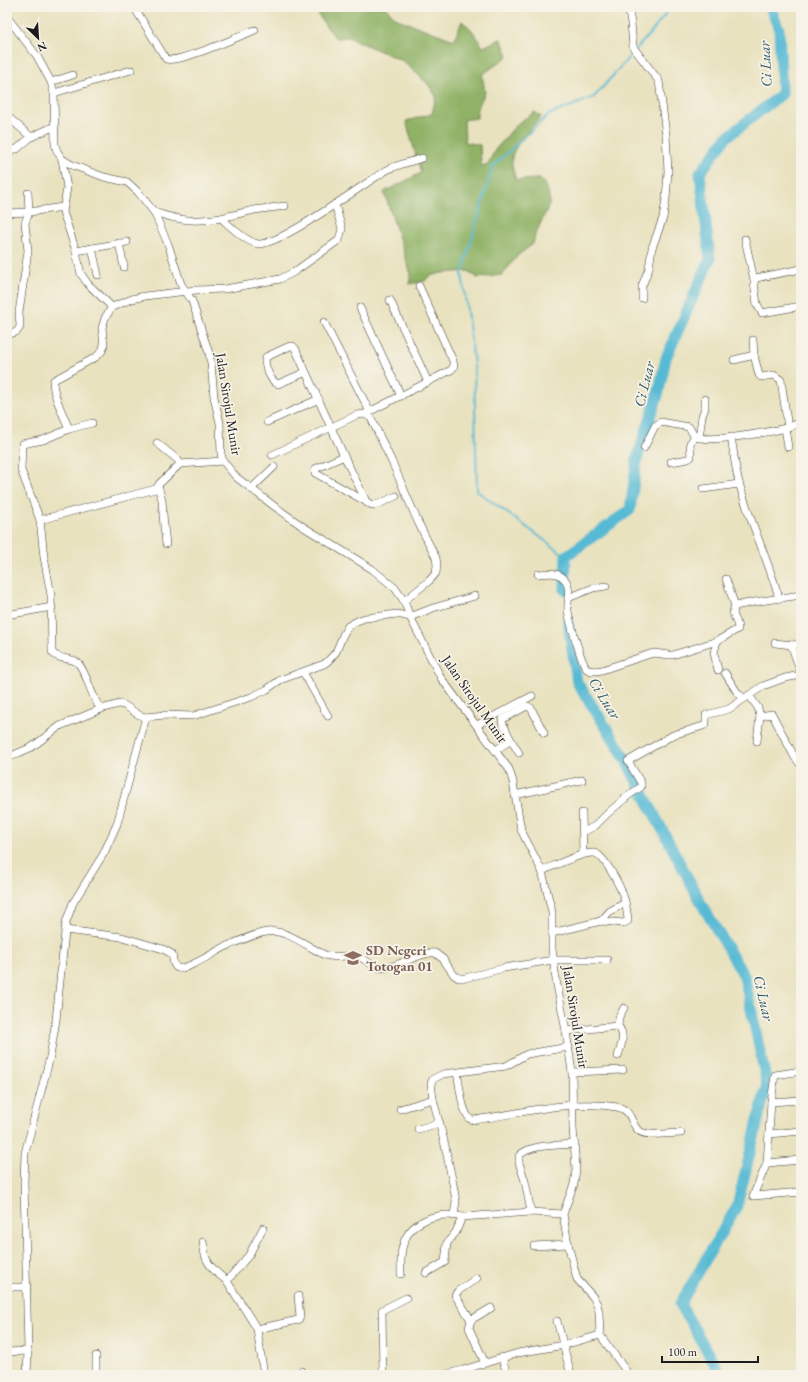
<svg xmlns="http://www.w3.org/2000/svg" width="808" height="1382" viewBox="0 0 808 1382" font-family="'EB Garamond',serif">
	<style>
		.forest { fill: #90b266; stroke: #566741 }
		.lines { fill: none; stroke-linecap: round; stroke-linejoin: round }
		.stream { stroke: #56bad4; stroke-width: 2 }
		.river { stroke: #56bad4; stroke-width: 11 }
		.minor-casing { stroke: #3b3a34; stroke-width: 8 }
		.minor { stroke: #fff; stroke-width: 7 }
		.labels { text-anchor: middle; dominant-baseline: central; stroke-width: 3.5; stroke-linejoin: round; paint-order: stroke }
		.street-label { font-size: 14px; fill: #1c1c1c; stroke: #f7f3e8 }
		.education-label { font-size: 14px; font-weight: bold; fill: #785e54; stroke: #f7f3e8; text-anchor: start }
		.water-label { font-size: 15px; font-style: italic; fill: #335b66; stroke: #f7f3e8 }
	</style>
	<rect width="100%" height="100%" fill="#f7f3e8"/>
	<filter id="ink" filterUnits="userSpaceOnUse"><feTurbulence type="fractalNoise" baseFrequency=".025" numOctaves="2"/><feDisplacementMap in="SourceGraphic" scale="8" xChannelSelector="R" yChannelSelector="G"/><feConvolveMatrix kernelMatrix="1 2 1 2 8 2 1 2 1" color-interpolation-filters="sRGB"/></filter>
	<filter id="wash" filterUnits="userSpaceOnUse"><feTurbulence type="fractalNoise" baseFrequency=".012" numOctaves="4" result="noise"/><feDisplacementMap in="SourceGraphic" scale="16" xChannelSelector="R" yChannelSelector="G"/><feGaussianBlur stdDeviation="0.9" result="paint"/><feColorMatrix in="noise" values="0 0 0 0 0 0 0 0 0 0 0 0 0 0 0 0 0 1.4 0 .05"/><feComposite in="paint" operator="in"/></filter>
	<g filter="url(#wash)">
		<rect width="100%" height="100%" fill="#e9e2bf"/>
		<path class="forest" d="M314,7H385L397,19L454,40L462,21L472,30L483,47L501,39L508,56L482,75L485,92L477,110V118L464,120L465,142L480,145L481,166L488,164L495,150L518,123L535,112L541,117C533,126 513,146 512,158C511,166 514,173 516,180L540,179L547,187L550,203L535,235L533,244L518,255L502,275L478,278L468,271L442,273L429,276L425,281L409,284L411,274L384,192L421,173L406,121L432,114L436,96L427,83L403,61L348,37L336,38L323,22Z"/>
		<g class="lines">
			<path class="stream" d="M566,556L477,491L474,364L462,273L493,166L548,115L594,97L653,30L671,7"/>
			<g class="river">
				<path d="M565,590L566,556L630,510L637,459L658,395L666,358L710,259L700,173L726,138L782,94L779,29L770,7"/>
				<path d="M568,621L577,682L621,751L701,903L744,976L767,1084L737,1206L680,1304L721,1375"/>
			</g>
		</g>
	</g>
	<g filter="url(#ink)">
		<g class="lines">
			<g class="minor-casing">
				<g id="minor">
					<path d="M134,7L166,59C178,64 240,36 255,30"/>
					<path d="M476,7H480"/>
					<path d="M628,7L631,23L633,47L659,81L666,135L668,171L666,199L663,218L652,248L649,268L642,286V298"/>
					<path d="M527,8L528,7"/>
					<path d="M7,17L37,56L51,82L54,93L55,144L57,151L62,159L72,165L104,177L127,182L138,192L154,212L168,244L181,284L192,301L209,353L211,363L214,397L220,423L221,454L223,461L236,477L274,506L302,526L372,569L395,588L404,601L410,617L441,678L509,769L513,782L521,830L542,871L552,912V949L556,980L566,1031L572,1072L573,1128L576,1169L574,1184L563,1214L568,1244L577,1279L593,1297L597,1304L599,1312L600,1335L629,1375"/>
					<path d="M51,82L73,75"/>
					<path d="M54,93L131,70"/>
					<path d="M7,116L31,137"/>
					<path d="M7,150L17,149L31,137L55,126"/>
					<path d="M62,159L67,188L63,212L76,251L81,274L88,284L112,307"/>
					<path d="M154,212C180,221 194,222 221,218C230,226 246,242 258,244C280,246 363,184 387,170C398,164 411,162 422,158"/>
					<path d="M7,213L29,212L63,207"/>
					<path d="M221,218L254,210L285,206"/>
					<path d="M745,239L754,280"/>
					<path d="M119,243L124,267"/>
					<path d="M92,248L98,275"/>
					<path d="M76,251L127,242"/>
					<path d="M801,269L756,278L754,282L757,304L762,313L801,306"/>
					<path d="M390,300L428,382"/>
					<path d="M360,308L401,396"/>
					<path d="M324,322L370,412"/>
					<path d="M7,335L16,332L19,329L20,326L19,312L28,251L25,223L29,212L28,193"/>
					<path d="M753,340L754,355L759,375L761,377L774,375L781,380L788,428"/>
					<path d="M734,360L754,355"/>
					<path d="M306,372L278,384C271,382 263,365 266,357L290,346H293L295,348L344,456L367,503"/>
					<path d="M365,414L451,370L454,367L453,361L419,286"/>
					<path d="M267,422L319,399"/>
					<path d="M92,423L69,429L43,440L22,444L21,470L40,520L44,557L51,595L52,652C58,661 70,656 78,663C88,674 90,696 101,709"/>
					<path d="M785,428L788,447"/>
					<path d="M69,429C65,418 50,390 54,380L96,357L102,351L104,345L102,328L105,318L112,307L132,299L145,296L196,290L225,289L280,279L294,272L339,240L342,229L335,204"/>
					<path d="M731,437C734,453 735,470 740,486C751,524 768,560 779,598"/>
					<path d="M699,438L702,416L705,408V399"/>
					<path d="M157,443L178,460L180,464"/>
					<path d="M644,448L655,426L661,422L689,427L694,436C708,444 769,432 786,428C791,427 796,424 801,422"/>
					<path d="M272,455L357,415L365,414L371,418L392,462L418,522L436,558L437,565L436,573L429,581L404,601"/>
					<path d="M344,456L315,469V473L372,505L379,504L396,496"/>
					<path d="M671,462L688,459L691,457L690,443L695,437"/>
					<path d="M251,489L274,467"/>
					<path d="M703,489L739,484"/>
					<path d="M40,520L159,488"/>
					<path d="M166,544L164,527L162,500L158,486L159,484L180,464L223,461"/>
					<path d="M538,574C549,573 559,571 566,581C571,588 567,602 568,611C570,621 581,663 587,669C592,672 597,671 602,670L650,654L655,653L668,655H673L717,641"/>
					<path d="M726,579L735,606"/>
					<path d="M568,598L593,588L606,586"/>
					<path d="M7,615L52,607"/>
					<path d="M775,643L792,645"/>
					<path d="M801,644L792,645V647L801,673"/>
					<path d="M718,670L714,653L717,641L738,629C738,619 730,617 735,606L754,602L801,595"/>
					<path d="M303,672L328,716"/>
					<path d="M725,673L737,692L744,699"/>
					<path d="M749,695L758,708L760,716L772,714L794,756L801,765"/>
					<path d="M477,725L532,696"/>
					<path d="M511,740L519,753"/>
					<path d="M757,741L760,716"/>
					<path d="M496,750L511,740L502,722L503,719L527,706L531,708L544,733"/>
					<path d="M7,758L32,747L60,726L101,709L119,704L124,705L139,715L146,717L165,715L193,716L251,697L266,690L280,680L324,664L328,661L336,652L343,635L348,626L357,621L365,618L397,614L410,617L433,608L475,596"/>
					<path d="M515,795L582,780"/>
					<path d="M582,813L583,854"/>
					<path d="M583,832L595,826L608,813L629,795L641,787V783L628,761L673,735L703,726L706,724V715L729,709L763,686L785,678L801,675"/>
					<path d="M542,871C554,866 581,852 594,853C604,854 621,888 624,898C626,904 627,912 628,919V921L624,923L601,921L552,933"/>
					<path d="M601,921L610,911L625,903"/>
					<path d="M65,930L122,937L163,949L172,954C173,958 173,967 178,968C186,971 218,950 227,946C237,942 257,933 267,932C286,928 309,948 325,955C335,959 348,954 359,957C365,959 371,965 377,967C392,972 421,950 435,953L443,959L454,975L459,978H465L504,968L553,960H607"/>
					<path d="M618,1026L619,1017L624,1008"/>
					<path d="M566,1031L618,1026C626,1035 621,1046 618,1056"/>
					<path d="M801,1071L775,1075L771,1102L767,1163L753,1196L801,1192"/>
					<path d="M572,1072L623,1070"/>
					<path d="M457,1073C460,1086 461,1109 470,1119L473,1120C520,1114 569,1099 617,1107C633,1110 629,1122 639,1131C647,1137 671,1133 681,1133"/>
					<path d="M771,1102L801,1100"/>
					<path d="M400,1109L433,1099"/>
					<path d="M418,1129L440,1123"/>
					<path d="M769,1134L801,1131"/>
					<path d="M767,1163L801,1160"/>
					<path d="M531,1212L525,1181L519,1163V1156C529,1144 561,1145 575,1144"/>
					<path d="M454,1215L456,1201L453,1184L444,1141L433,1099L431,1083L433,1079L443,1074L506,1066L527,1054L569,1047"/>
					<path d="M203,1242C204,1247 204,1251 205,1255C208,1266 218,1274 227,1281L257,1329L264,1375"/>
					<path d="M534,1246L568,1244"/>
					<path d="M426,1273L445,1262L447,1243L456,1232L462,1217"/>
					<path d="M401,1274C401,1264 400,1254 403,1245C410,1220 439,1211 462,1217L531,1212L563,1214"/>
					<path d="M477,1278L458,1291L455,1295L471,1320L469,1328L485,1363"/>
					<path d="M227,1281L249,1255L263,1228"/>
					<path d="M7,1287H27"/>
					<path d="M471,1320L491,1308"/>
					<path d="M557,1321L571,1375"/>
					<path d="M257,1329L298,1320L300,1317L298,1296"/>
					<path d="M7,1352L28,1351"/>
					<path d="M502,1357L507,1375"/>
					<path d="M301,1371L302,1375"/>
					<path d="M27,1375L28,1351L24,1182L25,1153L50,1057L56,1020L66,922L73,903L104,853L117,824L146,717"/>
					<path d="M96,1375V1356"/>
					<path d="M383,1375L382,1310L406,1298"/>
					<path d="M444,1375L463,1370L518,1353L564,1345L600,1335"/>
				</g>
			</g>
			<use href="#minor" class="minor"/>
		</g>
	</g>
	<defs>
		<g id="school-bare" transform="scale(1.38)"><path d="M0-5L7-2L0 1L-7-2ZM-4 1L0 2.5L4 1V4Q0 6-4 4Z" fill="#8d6e63" stroke="#f7f3e8" stroke-width="2.5" paint-order="stroke"/></g>
	</defs>
	<g fill-rule="evenodd">
		<use href="#school-bare" x="353" y="958"/>
	</g>
	<g class="labels">
		<g class="street-label">
			<text transform="translate(229 404) rotate(81)">Jalan Sirojul Munir</text>
			<text transform="translate(475 699) rotate(55)">Jalan Sirojul Munir</text>
			<text transform="translate(576 1017) rotate(81)">Jalan Sirojul Munir</text>
		</g>
		<g class="education-label">
			<text x="366" y="950">SD Negeri<tspan x="366" dy="16">Totogan 01</tspan></text>
		</g>
		<g class="water-label">
			<text transform="translate(765 64) rotate(-93)">Ci Luar</text>
			<text transform="translate(644 384) rotate(-76)">Ci Luar</text>
			<text transform="translate(605 698) rotate(58)">Ci Luar</text>
			<text transform="translate(764 998) rotate(77)">Ci Luar</text>
		</g>
	</g>
	<rect width="808" height="1382" fill="none" stroke="#f7f3e8" stroke-width="24"/>
	<g transform="translate(38 38) rotate(155)" stroke="#f7f3e8" stroke-width="3" paint-order="stroke">
	<path d="M0-3L7 15L0 10L-7 15Z" fill="#1c1c1c"/>
	<text y="-6" font-size="11" font-weight="bold" text-anchor="middle" fill="#1c1c1c">N</text>
	</g>
	<path d="M662 1356v6h96v-6" fill="none" stroke="#1c1c1c" stroke-width="2"/>
	<text x="668" y="1356" font-size="12" fill="#1c1c1c" stroke="#f7f3e8" stroke-width="3" paint-order="stroke">100 m</text>
</svg>
